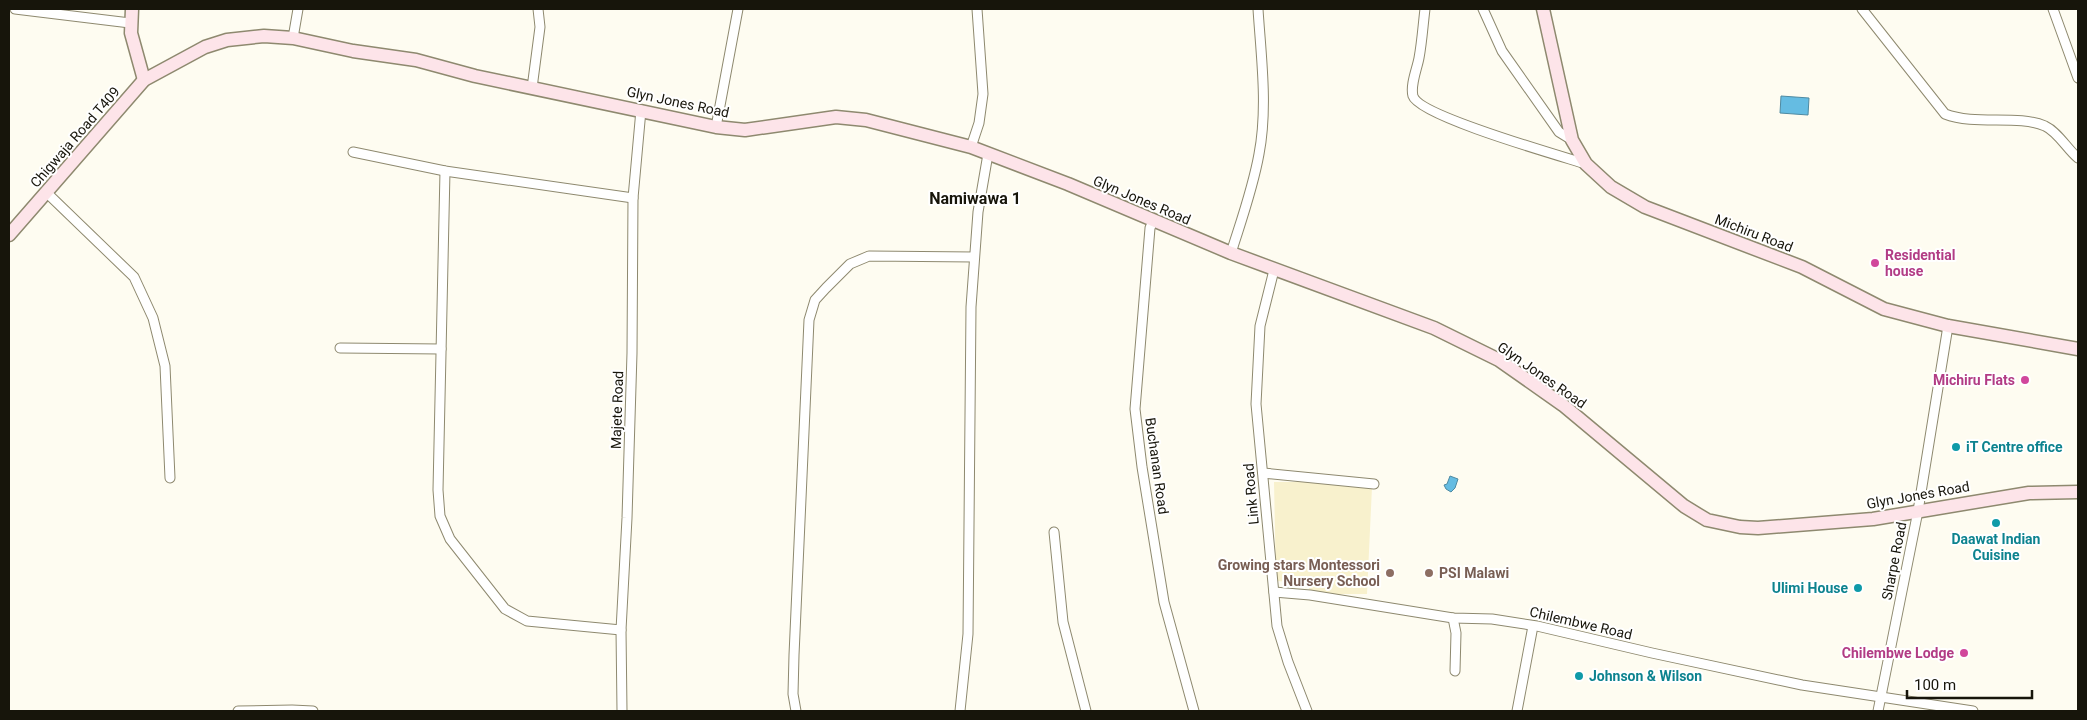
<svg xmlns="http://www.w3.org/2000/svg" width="2087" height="720" viewBox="0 0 2087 720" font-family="Roboto,sans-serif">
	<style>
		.built { fill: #f8f1cd }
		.water { fill: #65bce2; stroke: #4e8aa2 }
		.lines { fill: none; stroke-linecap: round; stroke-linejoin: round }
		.street-casing { stroke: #8e896f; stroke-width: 11 }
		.secondary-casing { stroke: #8e896f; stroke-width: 15 }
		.street { stroke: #fff; stroke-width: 9 }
		.secondary { stroke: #fde4e9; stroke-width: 12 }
		.hotel-dot { fill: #d1479c; stroke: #fff; stroke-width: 2 }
		.culture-dot { fill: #0f9aa8; stroke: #fff; stroke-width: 2 }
		.education-dot { fill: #8d6e63; stroke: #fff; stroke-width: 2 }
		.labels { text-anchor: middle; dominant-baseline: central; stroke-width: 4; stroke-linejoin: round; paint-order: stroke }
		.street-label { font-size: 14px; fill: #17150b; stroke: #fff }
		.hotel-label { font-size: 14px; font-weight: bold; fill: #b23c85; stroke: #fff; text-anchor: end }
		.culture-label { font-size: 14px; font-weight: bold; fill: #0d838f; stroke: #fff; text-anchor: start }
		.education-label { font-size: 14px; font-weight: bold; fill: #785e54; stroke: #fff; text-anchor: end }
		.quarter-label { font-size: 16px; font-weight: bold; fill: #17150b; stroke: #fff }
	</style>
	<rect width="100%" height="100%" fill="#fefcf1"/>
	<path class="built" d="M1274,482H1325L1372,487L1367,594H1310L1308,583L1276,581Z"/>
	<g class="water">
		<path d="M1781,96L1809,98L1808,115L1780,113Z"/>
		<path d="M1450,476L1458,479L1455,488L1451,492L1446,489L1444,485L1447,484Z"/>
	</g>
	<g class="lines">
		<g class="street-casing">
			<g id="street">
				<path d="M15,9L130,23"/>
				<path d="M1425,9C1423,25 1422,42 1419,58C1417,69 1410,85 1413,96C1419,116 1561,156 1586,164"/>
				<path d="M1483,9L1502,51L1559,132L1572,140"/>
				<path d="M1862,9L1945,114C1976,126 2017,114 2045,126C2058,132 2067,149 2078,158"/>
				<path d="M2053,9L2078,78"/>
				<path d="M293,38L298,9"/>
				<path d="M532,88L540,27L538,9"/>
				<path d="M716,127L738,9"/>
				<path d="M971,147L979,123L983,94L977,9"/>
				<path d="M353,152L445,171L633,198"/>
				<path d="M445,171L438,490L440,516L450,539L505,609L527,621L621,630"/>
				<path d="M47,193L134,277L153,318L165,366L170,478"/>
				<path d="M1153,221L1150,228L1135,409L1142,467L1164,602L1194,711"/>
				<path d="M1231,253C1241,221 1253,188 1259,154C1268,107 1261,56 1258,9"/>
				<path d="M1274,270L1260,326L1256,404L1277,626L1288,662L1307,711"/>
				<path d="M340,348L441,349"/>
				<path d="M1263,473L1374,484"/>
				<path d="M1054,532L1063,622L1086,711"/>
				<path d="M1274,592L1310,595L1453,618L1492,619L1537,626L1652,653L1802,685L1973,711"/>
				<path d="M1453,618L1456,633L1455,671"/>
				<path d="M238,711L292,710L313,711"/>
				<path d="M622,711L621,630L627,518L632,353L633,198L641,110"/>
				<path d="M796,711L793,694L794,655L809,320L815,300L826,288L850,264L869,256L974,257"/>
				<path d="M960,711L968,634L971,307L978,212L988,154"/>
				<path d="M1517,711L1533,626"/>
				<path d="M1878,711L1918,511L1948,326"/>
			</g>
		</g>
		<g class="secondary-casing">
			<g id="secondary">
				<path d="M132,9L131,33L144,80"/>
				<path d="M1543,9L1572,140L1586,164L1611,187L1645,207L1802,267L1884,309L1948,326L2078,349"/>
				<path d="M9,235L144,80L205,47L227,40L264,36L293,38L353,51L416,60L475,76L716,127L745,130L836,117L866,120L971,147L1068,184L1231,253L1434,328L1499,360L1563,405L1684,506L1707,520L1740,527L1758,528L1873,519L2029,493L2078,492"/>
			</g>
		</g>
		<use href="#street" class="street"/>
		<use href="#secondary" class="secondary"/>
	</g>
	<g class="hotel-dot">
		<circle cx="1875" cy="263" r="5"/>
		<circle cx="2025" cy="380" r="5"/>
		<circle cx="1964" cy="653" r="5"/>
	</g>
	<g class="culture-dot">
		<circle cx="1956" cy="447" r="5"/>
		<circle cx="1996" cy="523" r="5"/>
		<circle cx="1858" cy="588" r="5"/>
		<circle cx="1579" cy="676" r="5"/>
	</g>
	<g class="education-dot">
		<circle cx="1390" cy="573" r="5"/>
		<circle cx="1429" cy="573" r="5"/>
	</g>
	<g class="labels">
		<g class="street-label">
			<text transform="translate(678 102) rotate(12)">Glyn Jones Road</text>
			<text transform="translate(75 137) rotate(-49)">Chigwaja Road T409</text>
			<text transform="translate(1142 200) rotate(23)">Glyn Jones Road</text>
			<text transform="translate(1754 233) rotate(21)">Michiru Road</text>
			<text transform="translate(1542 375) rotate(35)">Glyn Jones Road</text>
			<text transform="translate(617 410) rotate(-88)">Majete Road</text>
			<text transform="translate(1157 466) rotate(82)">Buchanan Road</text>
			<text transform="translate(1251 494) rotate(-95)">Link Road</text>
			<text transform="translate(1918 495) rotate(-10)">Glyn Jones Road</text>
			<text transform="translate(1894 561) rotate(-79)">Sharpe Road</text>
			<text transform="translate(1581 623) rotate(13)">Chilembwe Road</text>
		</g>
		<g class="hotel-label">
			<text x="1885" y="255" text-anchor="start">Residential<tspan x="1885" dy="16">house</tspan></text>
			<text x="2015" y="380">Michiru Flats</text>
			<text x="1954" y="653">Chilembwe Lodge</text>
		</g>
		<g class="culture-label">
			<text x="1966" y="447">iT Centre office</text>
			<text x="1996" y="539" text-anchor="middle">Daawat Indian<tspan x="1996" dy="16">Cuisine</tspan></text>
			<text x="1848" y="588" text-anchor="end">Ulimi House</text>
			<text x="1589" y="676">Johnson &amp; Wilson</text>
		</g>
		<g class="education-label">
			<text x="1380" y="565">Growing stars Montessori<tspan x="1380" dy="16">Nursery School</tspan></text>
			<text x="1439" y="573" text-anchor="start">PSI Malawi</text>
		</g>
		<g class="quarter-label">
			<text x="975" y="198">Namiwawa 1</text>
		</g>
	</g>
	<rect width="2087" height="720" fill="none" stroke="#17150b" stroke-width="20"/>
	<path d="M1907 690v8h125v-8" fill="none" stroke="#17150b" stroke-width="2.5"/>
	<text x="1914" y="690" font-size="15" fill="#17150b" stroke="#ffffff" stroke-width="4" paint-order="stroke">100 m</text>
</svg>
